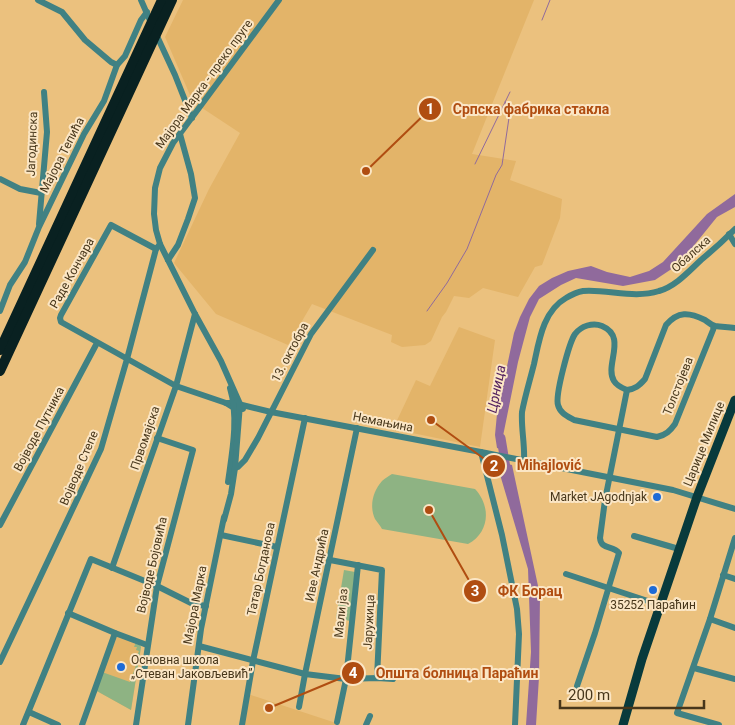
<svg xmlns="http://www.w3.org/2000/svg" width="735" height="725" viewBox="0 0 735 725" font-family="Roboto,sans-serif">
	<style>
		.built { fill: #e3b469 }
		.green { fill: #8eb383 }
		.water { fill: #906a9c }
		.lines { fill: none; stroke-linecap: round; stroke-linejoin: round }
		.stream { stroke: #906a9c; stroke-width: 1 }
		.river { stroke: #906a9c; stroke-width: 9 }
		.minor { stroke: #408183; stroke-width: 6 }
		.major { stroke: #083a3c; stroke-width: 9 }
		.highway { stroke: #092121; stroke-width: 10 }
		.poi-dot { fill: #1e6bd6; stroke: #fbe6c5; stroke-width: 2 }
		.labels { text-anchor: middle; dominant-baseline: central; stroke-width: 4; stroke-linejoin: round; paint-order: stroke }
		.street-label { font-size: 12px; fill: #48371b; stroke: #fbe6c5 }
		.poi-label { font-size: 12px; fill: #48371b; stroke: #fbe6c5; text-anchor: end }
		.water-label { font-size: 14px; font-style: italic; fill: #511f5e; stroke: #fbe6c5 }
		.leader { fill: none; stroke: #b04d11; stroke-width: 2 }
		.callout-dot { fill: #b04d11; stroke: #fbe6c5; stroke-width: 2 }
		.mark-label { font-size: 15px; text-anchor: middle; font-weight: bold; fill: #fff }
		.callout-label { font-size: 14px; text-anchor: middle; font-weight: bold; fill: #b04d11; stroke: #fbe6c5; stroke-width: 4; stroke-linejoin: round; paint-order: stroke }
	</style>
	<rect width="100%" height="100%" fill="#ebc17e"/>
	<g class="built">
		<path d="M183,0H534L472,154L516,161L510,180L562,199L560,218L542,265L535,267L518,297L483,288L469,298L454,296L446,312L442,317L431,341L425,345L402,347L391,342L392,335L312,304L288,345L216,314L174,263L209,189L240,133L193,102L165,37Z"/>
		<path d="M459,327L495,340L480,447L393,429L416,380L430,386Z"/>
		<path d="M118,634L141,647L131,710L95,690Z"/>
		<path d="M248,694L336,723V725H243Z"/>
	</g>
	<g class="green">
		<path d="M392,474L475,489C491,506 490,532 468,544L382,529C380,525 377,522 375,519C369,506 373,491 382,481C385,478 389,476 392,474Z"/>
		<path d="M344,570L355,572L350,621L336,618Z"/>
		<path d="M136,642L139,643L141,647L131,710L95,690L102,672L130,682L139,657L137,656L139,651L136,650L137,647H134Z"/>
	</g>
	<g class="water">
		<path d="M735,194V207L717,217L679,264L655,280L623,286L576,278L561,285L539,299L530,317L518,362L503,436L505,450L497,448L495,435L497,414L514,333L520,317L529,299L539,286L552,278L568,271L591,266L607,272L630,277L649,271L663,262L707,214Z"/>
		<path d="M496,461L512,465L540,595L539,677L536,725H526L531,652L528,569Z"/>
	</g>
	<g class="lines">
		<g class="stream">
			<path d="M542,20L550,0"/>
			<path d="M475,164L510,92"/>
			<path d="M427,311L447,283L467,249L496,175L502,165L510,111L508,106L505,102"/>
		</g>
		<path class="river" d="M501,438L507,474"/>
		<g class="minor">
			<path d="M38,0L62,12L85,40L111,62L117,65"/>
			<path d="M141,0L152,25"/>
			<path d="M156,34L175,75L192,118"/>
			<path d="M0,179L20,189L41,193"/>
			<path d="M39,224L47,132L44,92"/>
			<path d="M729,234L735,244"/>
			<path d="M156,249L111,225L61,315L60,318L61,322L176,386L226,403L234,408L243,409"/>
			<path d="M168,260L178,245L188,219L195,198L191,174L180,134"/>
			<path d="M0,311L10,285L25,262L39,227L84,134L104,101L117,65L125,56L141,20L147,12"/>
			<path d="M627,390C622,388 617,386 614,381C604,365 628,337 602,326C593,322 581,326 575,334C569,343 555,395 558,405C560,413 567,416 574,420L657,437C666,435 670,431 675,424L713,330L714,326"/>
			<path d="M627,390C635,389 639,386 645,379L666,325C678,311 689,312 705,320C708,322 711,325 715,326C722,327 728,327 735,328"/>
			<path d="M226,403H234L271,412L486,453L673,490L735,509"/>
			<path d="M481,452L502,535L517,609L519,634L515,725"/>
			<path d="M524,461C525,444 521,429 522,412C525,396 530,380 534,364C539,341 543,311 566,298C571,295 577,292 583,291C608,289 634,299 659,291C676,286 689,271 701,260C713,250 724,240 735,229"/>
			<path d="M235,468L238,467L245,460L258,438L311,334L373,250"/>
			<path d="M228,482C232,453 239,417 230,388"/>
			<path d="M224,520L231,494L235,468L240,404L221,361L195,314L160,244L156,230L154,214L155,188L160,168L173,143L279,0"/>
			<path d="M0,525L97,343"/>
			<path d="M221,535L277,547"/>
			<path d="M634,536L679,549"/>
			<path d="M330,560L382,570L377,678"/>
			<path d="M112,568L176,386L195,314"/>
			<path d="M566,574L660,605"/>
			<path d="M723,575L735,579"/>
			<path d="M68,613L115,633L147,645"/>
			<path d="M710,619L735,628"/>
			<path d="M199,646L305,674L346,679L377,678L393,679"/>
			<path d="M0,662L101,449L127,359L156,249L160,244"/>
			<path d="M694,668L735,679"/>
			<path d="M577,686L595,633L619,553C613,545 601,550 600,538L605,500L627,390"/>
			<path d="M299,707L305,674L357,428"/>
			<path d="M29,712L58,725"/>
			<path d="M337,722L346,679L358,565"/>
			<path d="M23,725L91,559L157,586L193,604L206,606"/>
			<path d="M82,725L115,633"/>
			<path d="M136,725L157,586L193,450L157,438"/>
			<path d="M188,725L201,629L224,517"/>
			<path d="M242,725L253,661L305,418"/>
			<path d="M366,725L370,716"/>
			<path d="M719,725L677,713L710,619L735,538"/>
		</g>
		<path class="major" d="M623,725L642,659L697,497L735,400"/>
		<g class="highway">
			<path d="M0,350L162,0"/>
			<path d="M0,371L172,0"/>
		</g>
	</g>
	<g class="poi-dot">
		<circle cx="657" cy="497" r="5"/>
		<circle cx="653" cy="590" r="5"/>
		<circle cx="121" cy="667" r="5"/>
	</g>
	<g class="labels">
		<g class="street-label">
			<text transform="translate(204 84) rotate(-54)">Мајора Марка - преко пруге</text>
			<text transform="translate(32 144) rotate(-88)">Јагодинска</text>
			<text transform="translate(62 155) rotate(-63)">Мајора Тепића</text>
			<text transform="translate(691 254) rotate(-42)">Обалска</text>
			<text transform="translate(72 273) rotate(-61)">Раде Кончара</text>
			<text transform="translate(290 352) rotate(-62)">13. октобра</text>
			<text transform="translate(678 386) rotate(-68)">Толстојева</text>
			<text transform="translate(383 422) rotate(11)">Немањина</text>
			<text transform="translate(39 429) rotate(-62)">Војводе Путника</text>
			<text transform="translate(145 438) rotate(-71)">Првомајска</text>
			<text transform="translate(704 444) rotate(-68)">Царице Милице</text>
			<text transform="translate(79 468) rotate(-67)">Војводе Степе</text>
			<text transform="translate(152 565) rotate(-77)">Војводе Бојовића</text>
			<text transform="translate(317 565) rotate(-78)">Иве Андрића</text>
			<text transform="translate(261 569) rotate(-78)">Татар Богданова</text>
			<text transform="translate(195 605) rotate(-79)">Мајора Марка</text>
			<text transform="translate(341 613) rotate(-84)">Мали јаз</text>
			<text transform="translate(369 622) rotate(-87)">Јаружица</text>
		</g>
		<g class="poi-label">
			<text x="647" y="497">Market JAgodnjak</text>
			<text x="653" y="605" text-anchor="middle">35252 Параћин</text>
			<text x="131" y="660" text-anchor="start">Основна школа<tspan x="131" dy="14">„Стеван Јаковљевић”</tspan></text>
		</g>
		<g class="water-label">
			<text transform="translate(496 389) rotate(-79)">Црница</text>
		</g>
	</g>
	<path class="leader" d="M366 171L430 109M431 420L494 466M429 510L475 591M269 708L353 673"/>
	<g class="callout-dot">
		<circle cx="366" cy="171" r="5"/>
		<circle cx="431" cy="420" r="5"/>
		<circle cx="429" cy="510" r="5"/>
		<circle cx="269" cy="708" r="5"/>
		<circle cx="430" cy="109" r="12"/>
		<circle cx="494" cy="466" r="12"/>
		<circle cx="475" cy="591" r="12"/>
		<circle cx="353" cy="673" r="12"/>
	</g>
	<g class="mark-label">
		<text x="430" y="114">1</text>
		<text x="494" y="471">2</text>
		<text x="475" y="596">3</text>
		<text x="353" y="678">4</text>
	</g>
	<g class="callout-label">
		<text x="531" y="114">Српска фабрика стакла</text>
		<text x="549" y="470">Mihajlović</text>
		<text x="530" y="596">ФК Борац</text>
		<text x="457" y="678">Општа болница Параћин</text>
	</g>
	<path d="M560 700v8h144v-8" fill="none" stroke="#48371b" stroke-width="2.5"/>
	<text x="568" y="700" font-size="15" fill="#48371b" stroke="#fbe6c5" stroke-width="4" paint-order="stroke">200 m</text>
</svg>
